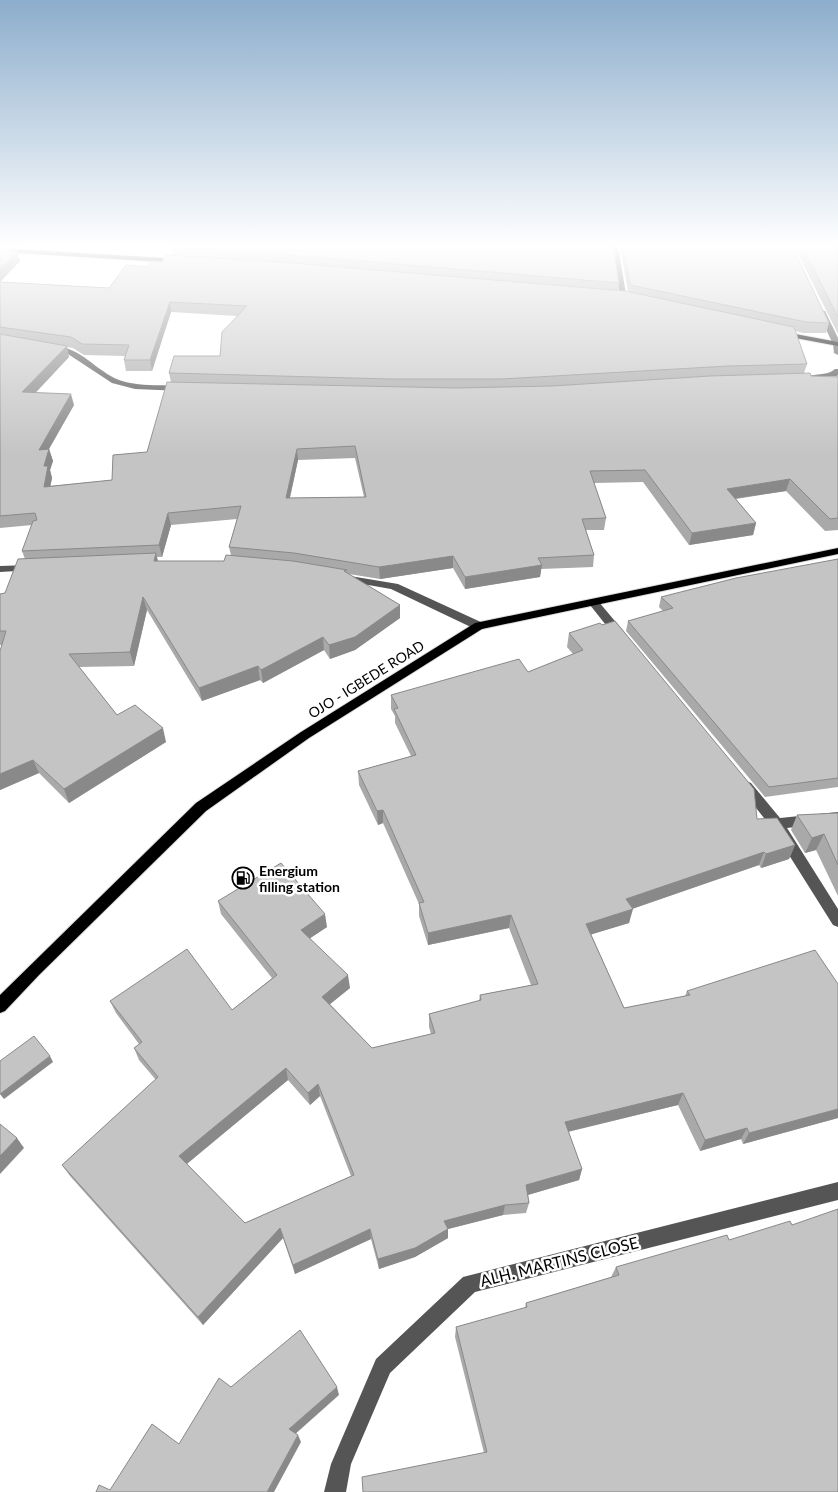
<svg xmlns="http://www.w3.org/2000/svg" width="838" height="1492" viewBox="0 0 838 1492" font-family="Lato,sans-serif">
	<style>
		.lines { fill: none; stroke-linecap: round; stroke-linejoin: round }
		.major-casing { stroke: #dbdbdb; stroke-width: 2 }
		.minor { fill: #555; fill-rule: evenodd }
		.major { fill: #000; fill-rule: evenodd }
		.wall { fill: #a9a9a9; fill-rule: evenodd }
		.shaded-wall { fill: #898989 }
		.building { fill: #c4c4c4; stroke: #898989; fill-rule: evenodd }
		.labels { text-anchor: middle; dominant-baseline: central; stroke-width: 5; stroke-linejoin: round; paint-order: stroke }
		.street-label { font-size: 14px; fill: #000; stroke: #fff }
		.poi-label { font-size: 14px; font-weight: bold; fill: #000; stroke: #fff; text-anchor: start }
		.near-street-label { font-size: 16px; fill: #000; stroke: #fff }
	</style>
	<rect width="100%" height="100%" fill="#fff"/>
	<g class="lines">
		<g class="major-casing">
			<g id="major">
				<path d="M0,248L180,259L183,261L180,263L0,252Z"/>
				<path d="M779,331L838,342V346L779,335Z"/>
				<path d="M838,548V554L482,629L309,738L206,811L39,975L5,1011L0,1013V995L196,803L301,732L475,623Z"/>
			</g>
		</g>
		<g class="minor">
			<path d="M612,246H618L627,300L620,298Z"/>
			<path d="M818,309L825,311L838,338V355L834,353L833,344L817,311Z"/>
			<path d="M49,347C78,343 95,371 119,380C139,387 162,385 182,385L186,388L182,391L135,389L112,383L68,354L49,351Z"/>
			<path d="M835,369H838V375L835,378L809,380L805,378C814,372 826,377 835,369Z"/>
			<path d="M30,565L35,568L34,570L0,572V566Z"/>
			<path d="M344,575L398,584L483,623L485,626L483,629H475L391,589L340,580L339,578Z"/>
			<path d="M594,600L598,601L625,633L627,636L625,639H617L590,605L589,603Z"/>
			<path d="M746,781L751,783L780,818L838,812V822L787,828L838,909V927L833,925L772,828L741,789L740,786L741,783Z"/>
			<path d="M838,1182V1200L475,1292L390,1373L351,1464L346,1492H324L331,1464L376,1359L463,1277Z"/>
		</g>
		<use href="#major" class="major"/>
	</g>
	<g class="wall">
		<path d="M0,246H24L22,248L12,247L13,251L20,261L0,282Z"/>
		<path d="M613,246L619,283L618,291L628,292L620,246H792L829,323L826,333H803L795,331L807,364L804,373L811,376H838V530L825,531L786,491L736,499L756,523L753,535L689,545L643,482L594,483L606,518L604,530H586L594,555L593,567L541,569L540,577L465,589L453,568L380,579L349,574L400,605V618L355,650L330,659L324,650L263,683L260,680L202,701L147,610L134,666L79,667L117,715L166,742L69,803L39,773L0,790L2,645H0V594L5,593L25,559L22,551L32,525L0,528V282L109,288L147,267L162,262L172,255L171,247ZM171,312L237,316L220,356L169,373L171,382L147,452L112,480L50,486L52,478L50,470L53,461L49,449L74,405L35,393L69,357L67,347L73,348L84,355L125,356L124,360L126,371H152ZM355,458L364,497L290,498L298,460ZM237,519L229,547L231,555L224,561H158L157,557H162L171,525Z"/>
		<path d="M794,246H838V334Z"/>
		<path d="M838,559V787L765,797L626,631L628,621L663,611L659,607L661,597Z"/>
		<path d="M569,633L757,819L795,845L789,859L761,868L759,865L632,909L629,923L591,934L624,1008L685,996L687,991L838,984V1118L743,1144L741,1139L700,1151L678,1105L568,1132L582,1169L579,1180L528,1195L529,1203L526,1213L503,1215L448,1229V1238L415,1257L379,1269L371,1239L295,1274L283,1238L203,1325L70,1176L62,1165L156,1080L139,1060L134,1048L139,1044L116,1013L110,1001L232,1010L272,978L221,914L218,901L327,927L310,938L350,988L330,1004L372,1048L431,1034L429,1027V1014L479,1001L480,995L531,985L509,928L428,945L419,916V904L383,823L378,825L359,785L358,771L411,756L395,723V716L391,709V695L528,672L573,654L567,647ZM288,1080L310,1105L320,1096L351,1176L245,1223L187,1164Z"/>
		<path d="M838,813V896L816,850L805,853L791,830L797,815Z"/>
		<path d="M616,1267L838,1492L484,1453L455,1337L456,1327L525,1308L526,1303L611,1277Z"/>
	</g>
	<g class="shaded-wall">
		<path d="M9,246H11L14,254L17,251L20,261L0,282V269L4,251Z"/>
		<path d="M170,302L171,312L152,371L150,360Z"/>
		<path d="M67,346L69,357L25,404L22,392Z"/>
		<path d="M71,394L74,405L42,461L39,450Z"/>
		<path d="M49,449L53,461L50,470L52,478L48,499L44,487V466Z"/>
		<path d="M297,449L298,460L287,510L286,498Z"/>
		<path d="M790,479L786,491L724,500L727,489Z"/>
		<path d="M168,513L171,525L162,557L159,545Z"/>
		<path d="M756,523L753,535L689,545L692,533Z"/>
		<path d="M156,553L159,567L154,561Z"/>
		<path d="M453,556V568L380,579L379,567Z"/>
		<path d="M542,565L540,577L465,589V577Z"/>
		<path d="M143,597L147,610L134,666L130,652Z"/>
		<path d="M400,605V618L355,650L330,659L329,645Z"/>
		<path d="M323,637L324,650L263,683L261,670Z"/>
		<path d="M258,666L260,680L202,701L199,688Z"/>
		<path d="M163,728L166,742L69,803L64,789Z"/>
		<path d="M33,760L39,773L0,790V774Z"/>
		<path d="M383,810V823L378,825L377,811Z"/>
		<path d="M824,834L816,850L805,853L812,838Z"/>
		<path d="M795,845L789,859L761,868L766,854Z"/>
		<path d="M764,852L759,865L623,912L626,899Z"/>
		<path d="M633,909L629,923L583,937L586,924Z"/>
		<path d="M325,914L327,927L303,943L301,930Z"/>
		<path d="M511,915L509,928L428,945V933Z"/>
		<path d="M348,975L350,988L324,1009L322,997Z"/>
		<path d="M50,1056L53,1062L4,1099L0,1094Z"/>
		<path d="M286,1068L288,1080L184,1166L179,1156Z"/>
		<path d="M318,1084L320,1096L310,1105L308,1093Z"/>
		<path d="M683,1093L678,1105L562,1133L565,1122Z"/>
		<path d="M838,1109V1118L743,1144L749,1133Z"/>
		<path d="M747,1128L741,1139L700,1151L705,1140Z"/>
		<path d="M17,1138L24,1148L0,1174V1156Z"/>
		<path d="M582,1169L579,1180L524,1196L526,1185Z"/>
		<path d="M505,1205L503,1215L448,1229V1238L415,1257L379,1269L378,1259L444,1221Z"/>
		<path d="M280,1228L283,1238L203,1325L198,1317Z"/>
		<path d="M370,1229L371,1239L295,1274L293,1265Z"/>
		<path d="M337,1387L339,1395L293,1436L289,1429Z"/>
		<path d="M298,1435L301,1442L274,1492H267Z"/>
	</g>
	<g class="building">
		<path d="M0,246H9L4,251H17L0,269Z"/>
		<path d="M172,246H613L619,283L291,255L171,247Z"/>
		<path d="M623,246H792L829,323L806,322L630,285Z"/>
		<path d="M802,246H838V317Z"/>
		<path d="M166,255L291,263L625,291L794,327L807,364L728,366L502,379H390L169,373L174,356H220L222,332L247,306L170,302L150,360H124L129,345L82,344L71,337L0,327V282L109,288L126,265L147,267L151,261L162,262Z"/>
		<path d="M0,334L67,346L22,392L71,394L39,450L49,449L44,466H48L44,487L112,480L113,455L147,452L167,382L456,388L552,386L710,376L810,373L811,376L838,377V518L830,519L790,479L727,489L756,523L692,533L645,470L590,471L606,518L582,519L594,555L538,558L542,565L465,577L453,556L379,567L294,553L229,547L241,506L168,513L159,545L22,551L33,521L37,520L35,513L0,516ZM355,446L366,497L286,498L297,449Z"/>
		<path d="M156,553L154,561H224L226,555L293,561L347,570L344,571L400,605L355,637L329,645L323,637L261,670L258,666L199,688L143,597L130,652L69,654L117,715L135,705L163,728L64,789L33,760L0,774V651L6,631H0V594L5,593L18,559Z"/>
		<path d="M838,559V778L769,787L628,621L673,608L661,597L736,578Z"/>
		<path d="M615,621L754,789L757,819L777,818L795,845L766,854L764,852L626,899L633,909L586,924L624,1008L690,995L687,991L815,950L838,984V1109L749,1133L747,1128L705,1140L683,1093L565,1122L582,1169L526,1185L529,1203L505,1205L444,1221L448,1229L415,1248L378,1259L370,1229L293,1265L280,1228L198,1317L62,1165L158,1077L134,1048L142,1042L110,1001L187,949L232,1010L277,975L218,901L281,863L325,914L301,930L348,975L322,997L372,1048L435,1033L429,1014L481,1000L480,995L538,984L511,915L428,933L419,903L424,902L383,810L377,811L358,771L416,755L394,709L398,708L391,695L519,659L528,672L583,650L569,633L600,623L602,625ZM286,1068L308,1093L318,1084L354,1175L245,1223L179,1156Z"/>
		<path d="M838,813V865L824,834L812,838L797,815Z"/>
		<path d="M34,1036L50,1056L0,1094V1061Z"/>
		<path d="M0,1124L17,1138L0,1156Z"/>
		<path d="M838,1209V1492H363L362,1477L487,1452L456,1327L527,1307L526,1303L619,1275L616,1267L727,1235L729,1240L790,1221L792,1225Z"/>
		<path d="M300,1330L337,1387L289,1429L298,1435L267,1492H96L99,1485L110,1490L152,1424L179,1444L219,1378L231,1387Z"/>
	</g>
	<linearGradient id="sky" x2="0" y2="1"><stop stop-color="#8cadcc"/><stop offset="0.54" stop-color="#fff"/><stop offset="1" stop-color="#fff" stop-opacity="0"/></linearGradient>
	<rect width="838" height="455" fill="url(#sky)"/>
	<defs>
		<g id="fuel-ring" transform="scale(1.125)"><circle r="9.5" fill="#fff" stroke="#000" stroke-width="1.5"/><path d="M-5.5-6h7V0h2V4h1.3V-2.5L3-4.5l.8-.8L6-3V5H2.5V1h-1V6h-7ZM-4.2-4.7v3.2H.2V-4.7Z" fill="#000"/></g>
	</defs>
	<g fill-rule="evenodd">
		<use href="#fuel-ring" x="243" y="878"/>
	</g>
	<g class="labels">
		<g class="street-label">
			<text transform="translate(366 679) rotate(-32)">OJO - IGBEDE ROAD</text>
		</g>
		<g class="poi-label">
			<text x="259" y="870">Energium<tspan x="259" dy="16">filling station</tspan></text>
		</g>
		<g class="near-street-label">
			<text transform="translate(559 1261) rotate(-14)">ALH. MARTINS CLOSE</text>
		</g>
	</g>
</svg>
